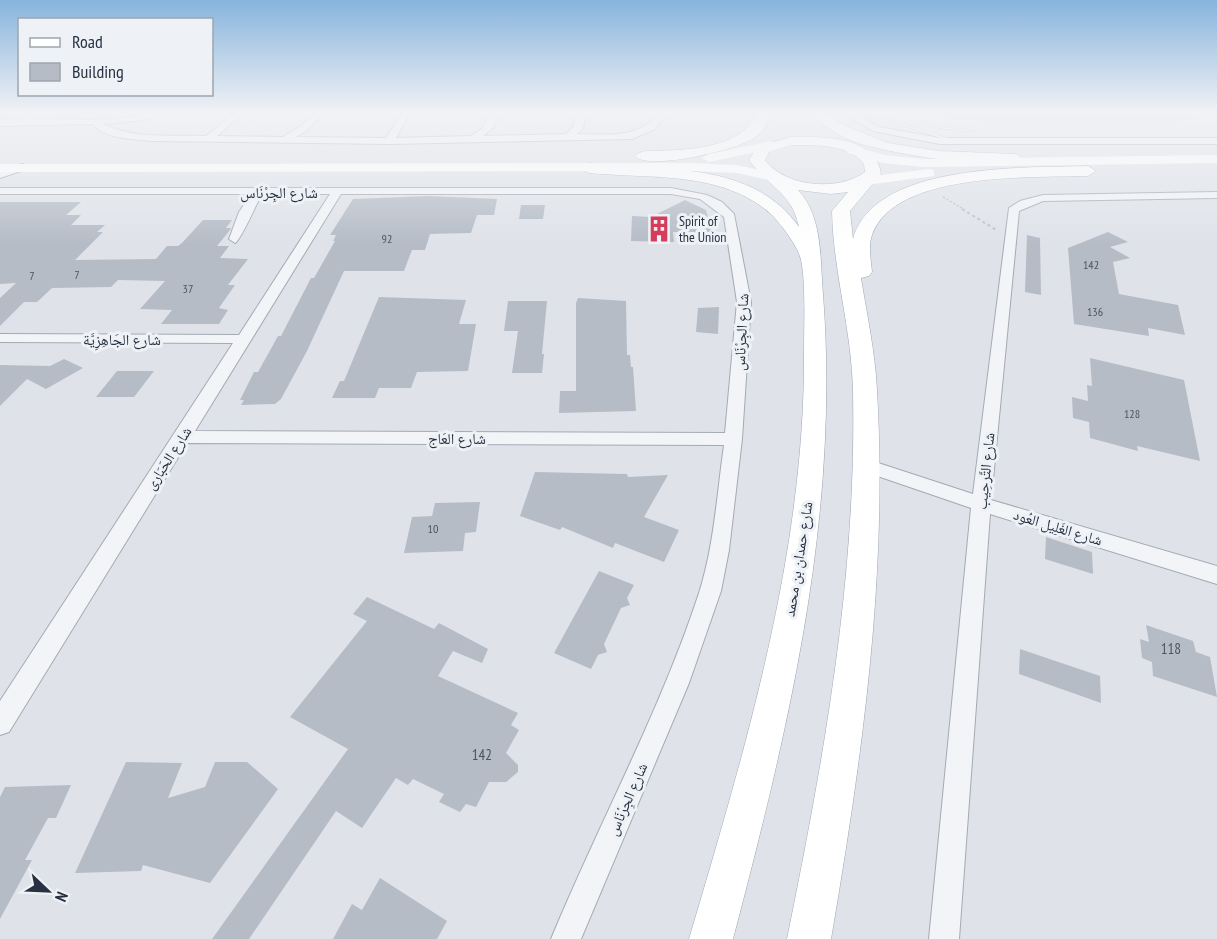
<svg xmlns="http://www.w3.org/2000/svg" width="1217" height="939" viewBox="0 0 1217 939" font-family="'PT Sans Narrow','Noto Naskh Arabic',sans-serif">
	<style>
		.green { fill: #c5d3bf }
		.building { fill: #b5bcc6 }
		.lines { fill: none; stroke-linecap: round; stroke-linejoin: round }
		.service-casing { stroke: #a4aab3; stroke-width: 1 }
		.minor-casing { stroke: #a4aab3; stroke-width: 2 }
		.primary-casing { stroke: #9da8b5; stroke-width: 1 }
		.path-far1 { stroke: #bdc1c8; stroke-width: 1.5; stroke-dasharray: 2 2; stroke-linecap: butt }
		.path { stroke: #bdc1c8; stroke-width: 2; stroke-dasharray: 3 3; stroke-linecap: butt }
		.service { fill: #f2f4f7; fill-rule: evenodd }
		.minor { fill: #f2f4f7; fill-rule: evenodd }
		.secondary { fill: #fff; fill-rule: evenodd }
		.primary { fill: #fff; fill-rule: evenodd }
		.labels { text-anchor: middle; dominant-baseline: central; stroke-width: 6; stroke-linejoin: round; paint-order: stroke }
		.number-label { font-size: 12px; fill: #4a5462 }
		.far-poi-label { font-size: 14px; fill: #273141; stroke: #eef2f6; text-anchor: start }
		.street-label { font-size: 15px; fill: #273141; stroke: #eef2f6 }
		.near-number-label { font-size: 15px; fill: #4a5462 }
	</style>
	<rect width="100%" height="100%" fill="#dfe3e9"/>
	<path class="green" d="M928,113H1182L1199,120H955Z"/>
	<g class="building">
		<path d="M428,196L497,199L494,215H477L471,233L430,234L425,250H412L404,271H344L307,351L281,399L275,404L241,405L244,400H240L254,372H258L278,336H281L311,278H314L335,241H333L336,235H330L353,199Z"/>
		<path d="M685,200L706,210L712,232H673L674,242L631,241L632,216L651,217Z"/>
		<path d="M0,202H81L66,215H81L71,225H105L97,232H103L75,260L156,259L167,246H178L182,243L203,220H232L226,228H231L230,230L217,246H229L220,258L248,259L228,285H235L219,308L228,310L219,324H161L172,310L140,309L165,281L118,280L111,287L52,288L37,302H24L0,326V298L16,283L0,284Z"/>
		<path d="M521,205H545L543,219H519Z"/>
		<path d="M1108,232L1128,242L1110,247L1130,258L1113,262L1119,294L1178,305L1185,335L1148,328L1149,336L1074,324L1068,248Z"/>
		<path d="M1027,235L1040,238L1041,295L1025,292Z"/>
		<path d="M379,297L466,300L459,324H476L468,371L417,372L411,388H379L375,398H332L340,381H344Z"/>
		<path d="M578,298L626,301L627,355H630L631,367H633L636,411L559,413L560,391H576V303Z"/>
		<path d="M508,301H547L542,354H544L542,373H512L518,331H504Z"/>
		<path d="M719,307L718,334L696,332L698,308Z"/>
		<path d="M1090,358L1184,380L1200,461L1137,446L1138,451L1090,438L1089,422L1073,418L1072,397L1088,401L1087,385L1092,386Z"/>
		<path d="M64,359L83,368L46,389L27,379L0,406V365L50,366Z"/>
		<path d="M117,371H154L134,397H96Z"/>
		<path d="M535,472L627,474L628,477L668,475L644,517L679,530L664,562L615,543L613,548L562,527L560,530L520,516Z"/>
		<path d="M480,502L476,532L465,533L463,551L404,553L412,517L432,516L435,503Z"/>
		<path d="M1046,537L1092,552L1093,574L1045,559Z"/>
		<path d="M599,571L634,585L627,598L630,605L621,608L604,644L607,652L598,655L591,669L554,653Z"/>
		<path d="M367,597L434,629L439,623L488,649L482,663L453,651L438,676L518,713L511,725L519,730L506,753L518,765V772L506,782H489L476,807L466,804L460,812L439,802L444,794L413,779L408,785L396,778L362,828L336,811L249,939H212L348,749L290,717L367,621L353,614Z"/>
		<path d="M1146,625L1193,641L1196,652L1210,657L1217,697L1153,676L1152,662L1142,658L1140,639L1149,642Z"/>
		<path d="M1020,649L1100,676L1101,703L1019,674Z"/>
		<path d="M126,762L182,763L168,798L205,787L215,762H247L278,789L210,883L143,865L141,871L75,873Z"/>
		<path d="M71,785L56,818H48L25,860H32L0,919V797L5,787Z"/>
		<path d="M380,878L447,921L437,939H333L352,904L362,910Z"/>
	</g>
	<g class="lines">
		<g class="service-casing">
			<g id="service">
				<path d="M865,113H871L960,142L956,143Z"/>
				<path d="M917,120L944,127L976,131L974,132L944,129L917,122Z"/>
			</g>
		</g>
		<g class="minor-casing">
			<g id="minor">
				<path d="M149,113H162L144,120L103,124C134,139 171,135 206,136L234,113H243L217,136L283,137L301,126L315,113H324L307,130L296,137L386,138L402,113H410L396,138L471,136L484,127L490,113H499L493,128L483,136L566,134L573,127L577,113H586L583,128L577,134C609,134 637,140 659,113H668L655,129L632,139L389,144L151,141C134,139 103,139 93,124L0,126V120C45,115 110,126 149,113Z"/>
				<path d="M842,113H853L879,127L940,138H1217V144H940L873,131Z"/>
				<path d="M1209,113H1217V117Z"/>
				<path d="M23,164L28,167L27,169L0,178V171Z"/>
				<path d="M0,188H671L707,195L722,202L734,214L751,302L742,439L729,550L721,591L689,683L581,939H551C599,823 660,712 699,593C714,546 717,494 724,445L187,443L9,732L0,735V701L233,343L0,342V334L239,335L330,194H262C256,204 241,240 235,243L229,239L239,212L251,194H0ZM341,194H671L700,199L724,217L737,302L725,433L195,431Z"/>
				<path d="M1217,192V198L1043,201L1019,211L991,500L1217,566V584L990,514L959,939H929L971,508L860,470L857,465L860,460L866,459L973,494L1009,208L1020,201L1043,195Z"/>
			</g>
		</g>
		<g class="primary-casing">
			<g id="primary">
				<path d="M757,113H771C767,124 763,133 752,139C736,150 648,171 635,156C642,149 653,151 662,151C694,149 743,147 757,113Z"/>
				<path d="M812,113H827L843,125L888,143L939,151L1016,154L1024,159C1010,175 880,151 858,143C841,137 823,127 812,113Z"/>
				<path d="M791,137C820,136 877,136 881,174L850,211L853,239C874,162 1026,168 1088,166L1096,171L1088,176C1032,178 895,171 872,235C868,246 871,261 872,272L869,276L861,278C867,315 875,352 877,390C888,575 862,758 831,939H787C824,758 857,576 853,391C852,331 833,271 832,211L848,192L831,194L798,190C823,216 820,260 823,294C840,516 789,726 733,939H689C745,750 805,553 804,354C804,329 806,282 801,260C798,246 782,226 773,216C724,170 651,179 589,173L581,168L589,163C661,171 752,160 799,227C792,192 767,186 749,160L758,146ZM792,145C815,145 849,144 864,164L865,172C838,192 785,187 765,160L769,152Z"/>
			</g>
		</g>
		<g class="path-far1">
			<path d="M951,113L964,119"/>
			<path d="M961,113H1025"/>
			<path d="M1062,113H1134"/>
			<path d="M979,122H1178L1185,113"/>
			<path d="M943,197L965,210"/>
		</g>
		<path class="path" d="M962,209L998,231"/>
		<use href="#service" class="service"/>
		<use href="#minor" class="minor"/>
		<g class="secondary">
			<path d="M771,141L778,145L776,148L709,162L702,158L709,154Z"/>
			<path d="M853,146L884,155L924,159L1217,155V163L924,167L883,163L848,153L846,150Z"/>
			<path d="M691,163L737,165L778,174L780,177L773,181L737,173L691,171L0,172V164Z"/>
			<path d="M929,169L934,170V176L866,185L859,181L866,177Z"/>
		</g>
		<use href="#primary" class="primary"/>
	</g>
	<linearGradient id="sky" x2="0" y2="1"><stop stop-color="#87b4dc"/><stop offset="0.46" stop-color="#f1f2f5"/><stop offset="1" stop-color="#f1f2f5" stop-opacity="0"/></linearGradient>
	<rect width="1217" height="244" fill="url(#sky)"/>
	<defs>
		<g id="building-bare" transform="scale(2.07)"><path d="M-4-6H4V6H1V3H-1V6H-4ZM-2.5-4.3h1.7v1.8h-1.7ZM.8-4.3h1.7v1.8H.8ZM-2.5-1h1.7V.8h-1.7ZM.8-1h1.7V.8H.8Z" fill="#d53c5a" stroke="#eef2f6" stroke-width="2.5" paint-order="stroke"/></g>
	</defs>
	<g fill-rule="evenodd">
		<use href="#building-bare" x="659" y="229"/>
	</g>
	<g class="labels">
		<g class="number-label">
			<text x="387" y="238">92</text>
			<text x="1091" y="264">142</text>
			<text x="77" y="274">7</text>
			<text x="32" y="275">7</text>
			<text x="188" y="288">37</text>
			<text x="1095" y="311">136</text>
			<text x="1132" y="413">128</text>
			<text x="433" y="528">10</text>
		</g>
		<g class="far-poi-label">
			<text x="679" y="221">Spirit of<tspan x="679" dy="16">the Union</tspan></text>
		</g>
		<g class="street-label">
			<text x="279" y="192">شارع الجِرْنَاس</text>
			<text transform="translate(741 332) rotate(-87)">شارع الجِرْنَاس</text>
			<text x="122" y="339">شارع الجَاهِزِيَّة</text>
			<text x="457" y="438">شارع العَاج</text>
			<text transform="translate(168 458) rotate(-57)">شارع الحَبَارى</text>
			<text transform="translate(985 471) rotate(-84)">شارع التَّرحِيب</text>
			<text transform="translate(1058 527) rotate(17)">شارع الغَلِيل العُود</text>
			<text transform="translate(798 559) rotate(-81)">شارع حمدان بن محمد</text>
			<text transform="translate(627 799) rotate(-66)">شارع الجِرْنَاس</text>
		</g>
		<g class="near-number-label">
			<text x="1171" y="648">118</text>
			<text x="482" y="754">142</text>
		</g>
	</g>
	<rect x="18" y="18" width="195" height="78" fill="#eef2f6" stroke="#9ea5ae" stroke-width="1.5"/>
	<rect x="30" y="38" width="30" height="9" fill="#ffffff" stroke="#9ea5ae" stroke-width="1.5"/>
	<text x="72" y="48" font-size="18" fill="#273141">Road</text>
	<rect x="30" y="63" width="30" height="18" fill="#b5bcc6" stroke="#9ea5ae" stroke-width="1.5"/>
	<text x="72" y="78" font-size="18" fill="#273141">Building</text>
	<g transform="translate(48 891) rotate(113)" stroke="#eef2f6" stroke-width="4.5" paint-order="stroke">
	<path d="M0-4.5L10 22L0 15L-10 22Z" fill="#273141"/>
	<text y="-9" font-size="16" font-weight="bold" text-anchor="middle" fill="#273141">N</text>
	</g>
</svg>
